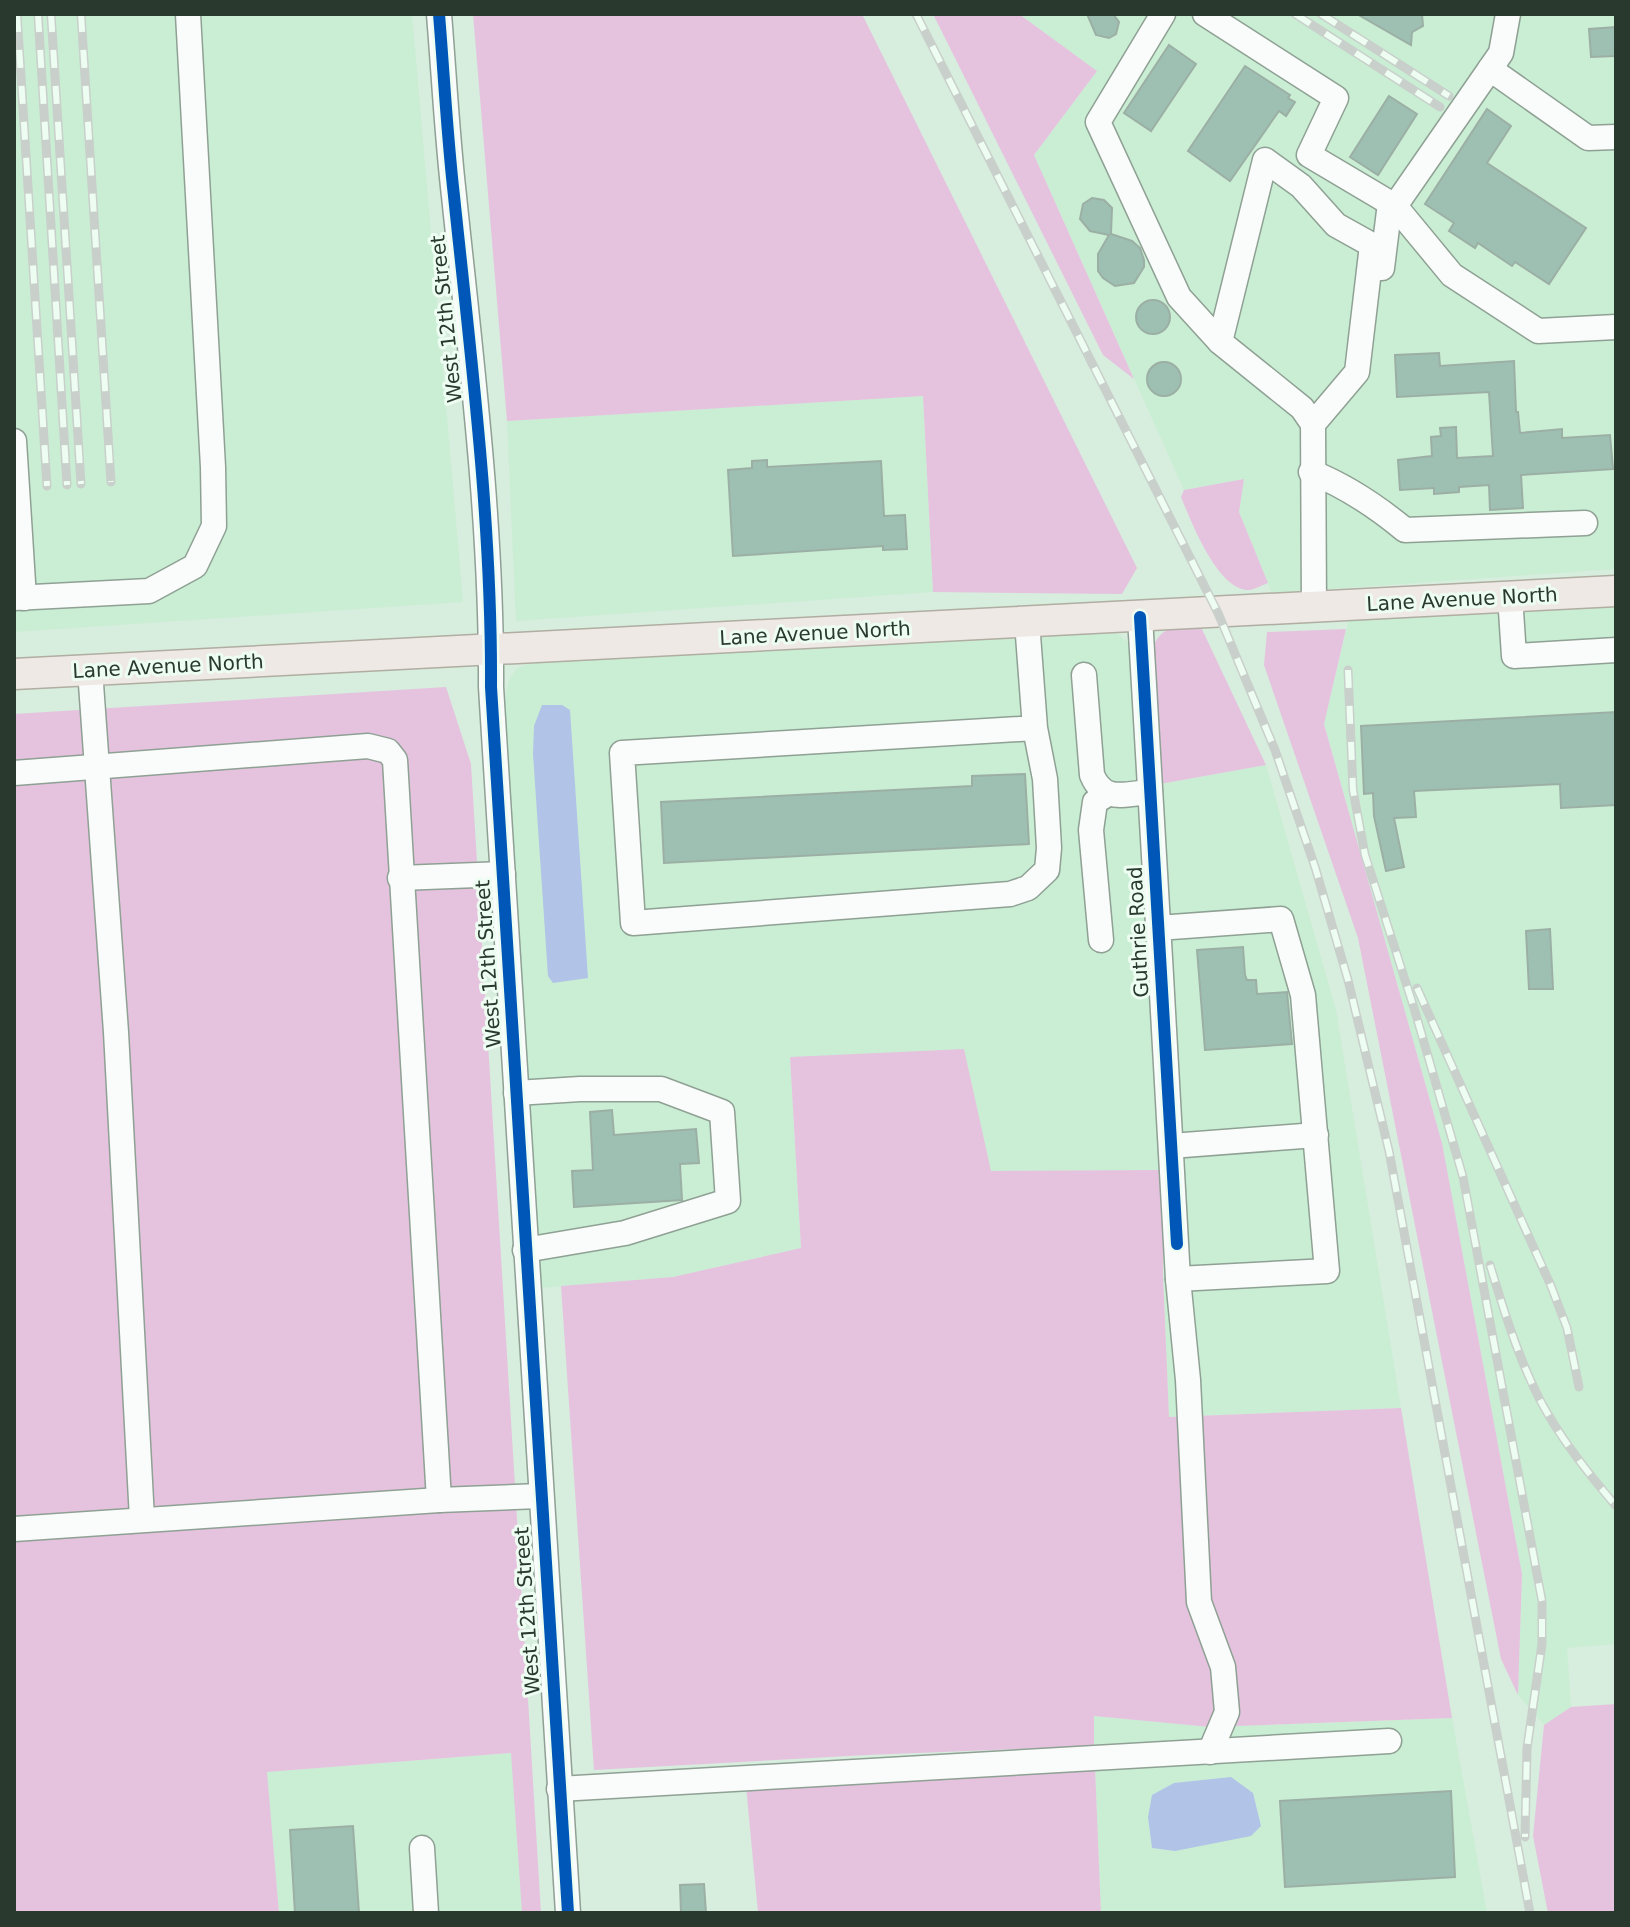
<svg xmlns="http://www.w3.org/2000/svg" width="1630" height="1927" viewBox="0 0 1630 1927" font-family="'DejaVu Sans',sans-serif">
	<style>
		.built { fill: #caeed4 }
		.green { fill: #e5c3df }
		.water { fill: #b2c3e8 }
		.building { fill: #9ec0b3; stroke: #9cafa5; stroke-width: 2 }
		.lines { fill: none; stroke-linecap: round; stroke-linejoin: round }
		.minor-casing { stroke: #8fa094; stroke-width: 27 }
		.major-casing { stroke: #b0ada2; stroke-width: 33 }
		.minor { stroke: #f9fcfa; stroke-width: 24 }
		.major { stroke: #eee9e5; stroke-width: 30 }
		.rail-casing { stroke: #c9cfcb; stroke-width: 9 }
		.rail { stroke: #edfdf1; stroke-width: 6; stroke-dasharray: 18; stroke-linecap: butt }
		.cycleway-casing { stroke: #edfdf1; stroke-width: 17 }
		.cycleway { stroke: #0057b8; stroke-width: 12 }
		.labels { text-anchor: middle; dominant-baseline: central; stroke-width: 6; stroke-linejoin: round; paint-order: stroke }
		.street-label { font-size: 20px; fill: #29392e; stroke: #edfdf1 }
	</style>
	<rect width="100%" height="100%" fill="#d7eddd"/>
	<g class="built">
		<path d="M14,14H412L463,602L14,632Z"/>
		<path d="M1019,14H1616V569L1272,593L1239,512L1244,479L1184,490L1034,155L1097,71Z"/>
		<path d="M923,396L933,592L516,621L507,421Z"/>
		<path d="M1616,601V1644L1567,1648L1571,1707L1544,1725L1518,1695L1522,1574L1442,1143L1324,723L1349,619Z"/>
		<path d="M1117,633L1132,646L1163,1170L991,1171L790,1057L801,1248L673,1277L538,1288L505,699L509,680L516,669L532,662Z"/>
		<path d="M1266,765L1336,1010L1401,1408L1169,1417L1163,1273L1186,1255L1160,784Z"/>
		<path d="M1093,1716L1210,1727L1452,1718L1487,1913H1101Z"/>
		<path d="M512,1753L522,1913H279L266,1772Z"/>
	</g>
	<g class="green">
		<path d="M473,14H862L1137,568L1122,594L933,592L923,396L507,421Z"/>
		<path d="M933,14H1019L1097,71L1034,155L1134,379L1103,355Z"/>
		<path d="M1244,479L1239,512L1268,583C1263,585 1255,589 1250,590C1218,592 1191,521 1181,497L1184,490Z"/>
		<path d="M1200,625L1266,765L1160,784L1150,655C1160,625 1171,628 1200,625Z"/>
		<path d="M1346,629L1324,724L1442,1143L1522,1574L1518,1695L1501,1659L1358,938L1264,665L1267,632Z"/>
		<path d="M446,687L471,764L541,1913H522L511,1753L267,1772L279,1913H14V714Z"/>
		<path d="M964,1049L991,1171L1163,1170V1273L1169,1417L1401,1408L1452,1718L1210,1727L1094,1716V1746L867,1755L594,1770L561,1286L673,1277L801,1248L790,1057Z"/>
		<path d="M1616,1704V1913H1548L1533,1836L1544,1725L1571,1707Z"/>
		<path d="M1095,1767L1101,1913H758L746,1786Z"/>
	</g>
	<g class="water">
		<path d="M542,705H562L570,710L588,978L553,983L548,976L533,754L534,726Z"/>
		<path d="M1231,1777L1253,1793L1261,1826L1251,1836L1175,1851L1152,1848L1148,1817L1152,1795L1174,1783Z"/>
	</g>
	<g class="building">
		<path d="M1087,14H1113L1119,22L1116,34L1109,38L1096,35Z"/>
		<path d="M1357,14H1422L1423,26L1412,32L1411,45Z"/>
		<path d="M1616,27V56L1591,57L1589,29Z"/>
		<path d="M1169,45L1196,64L1151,131L1124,113Z"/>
		<path d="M1245,66L1290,95L1288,98L1295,102L1286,116L1279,111L1230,181L1188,151Z"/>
		<path d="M1389,96L1417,114L1378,175L1350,157Z"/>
		<path d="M1487,109L1511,126L1487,163L1586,228L1549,284L1515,262L1512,266L1478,243L1475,248L1449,231L1454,223L1425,204Z"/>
		<path d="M1092,198L1104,200L1112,208L1111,234L1132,241L1140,248L1144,260V267L1134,283L1115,286L1103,278L1098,271V254L1109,235L1090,231L1080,219L1083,204Z"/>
		<circle cx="1153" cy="317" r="17"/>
		<path d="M1439,353L1440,366L1514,361L1516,412H1518L1520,433L1562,429V438L1610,435L1613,469L1521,475L1523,508L1490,510L1489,485L1459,487V492L1434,494V488L1400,490L1398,460L1432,456L1431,437L1441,436L1440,428L1456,427L1457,458L1493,456L1489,392L1397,397L1395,355Z"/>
		<circle cx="1164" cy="379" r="17"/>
		<path d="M767,460V467L881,461L884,516L905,515L907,549L883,550V546L733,556L728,470L752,468V461Z"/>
		<path d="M1616,712V805L1561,808L1560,784L1414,791L1416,817L1394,818L1404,867L1386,871L1374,816L1373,793L1364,794L1361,726Z"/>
		<path d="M1025,774L1029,844L664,863L661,802L972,786V776Z"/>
		<path d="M1550,929L1553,989H1529L1526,931Z"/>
		<path d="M1243,947L1245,975L1247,980H1256L1257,994L1287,992L1292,1044L1205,1050L1197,950Z"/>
		<path d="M612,1110L614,1135L696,1129L699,1163L680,1164L682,1200L574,1207L572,1171L593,1170L590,1112Z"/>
		<path d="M1451,1791L1455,1877L1285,1887L1280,1801Z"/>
		<path d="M353,1826L359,1913H295L290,1830Z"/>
		<path d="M704,1884L706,1913H681L680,1885Z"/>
	</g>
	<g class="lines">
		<g class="minor-casing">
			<g id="minor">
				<path d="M439,14C444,75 447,135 454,196C471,359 492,523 491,687L568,1913"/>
				<path d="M1163,14L1098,122L1179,297L1220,342"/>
				<path d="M1205,14L1336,98L1309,155L1395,206L1501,53L1508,14"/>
				<path d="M1490,69L1588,138L1616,137"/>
				<path d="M1395,206L1452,275L1538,331L1616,327"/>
				<path d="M1382,268L1390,203"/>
				<path d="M1313,424L1357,372L1372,245L1336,225L1301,186L1265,160L1220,342L1302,408L1313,424L1314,607"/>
				<path d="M14,441L24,598"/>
				<path d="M1311,472C1346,486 1376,506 1405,530L1585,523"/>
				<path d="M1510,596L1514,656L1616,650"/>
				<path d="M14,598L149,591L195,566L214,526L213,467L188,14"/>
				<path d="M1140,617C1152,838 1167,1058 1178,1279L1327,1271L1303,995L1281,919L1158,928"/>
				<path d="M1027,622L1035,728L1045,779L1049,848L1047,870L1028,888L1010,894L633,923L622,753L1035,728"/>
				<path d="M90,670L116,1032L142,1519"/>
				<path d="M1084,675L1092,775C1104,803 1123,794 1150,792"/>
				<path d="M14,773L368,746L388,751L395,760L439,1500"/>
				<path d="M400,878L503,874"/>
				<path d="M1101,940L1091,830L1095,802L1106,795"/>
				<path d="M516,1093L580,1089H661L722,1112L728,1201L625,1233L525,1250"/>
				<path d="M1171,1146L1316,1135"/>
				<path d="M1178,1279L1188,1380L1199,1602L1223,1667L1227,1712L1210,1752"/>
				<path d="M14,1529L439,1500L540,1496"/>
				<path d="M559,1789L1389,1741"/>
				<path d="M422,1848L426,1913"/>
			</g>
		</g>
		<g class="major-casing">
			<path id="major" d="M14,674L1616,591"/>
		</g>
		<use href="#minor" class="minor"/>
		<use href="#major" class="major"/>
		<g class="rail-casing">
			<g id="rail">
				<path d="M17,14L47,486"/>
				<path d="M38,14L67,485"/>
				<path d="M51,14L81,484"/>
				<path d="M81,14L111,482"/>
				<path d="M916,14L1218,613L1275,750L1315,867L1348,980L1389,1151L1530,1913"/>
				<path d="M1295,14L1440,107"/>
				<path d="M1321,14L1449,96"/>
				<path d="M1348,670L1353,790L1365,855L1414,1008L1463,1177L1542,1601V1644L1527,1748L1525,1837"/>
				<path d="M1417,988L1551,1286L1567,1328L1579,1387"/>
				<path d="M1490,1265C1504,1311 1518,1357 1540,1400C1560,1438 1588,1473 1616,1506"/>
			</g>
		</g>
		<use href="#rail" class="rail"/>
		<g class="cycleway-casing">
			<g id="cycleway">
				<path d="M439,14C444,75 447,135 454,196C471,359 492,523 491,687L568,1913"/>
				<path d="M1140,617L1177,1244"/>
			</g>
		</g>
		<use href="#cycleway" class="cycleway"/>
	</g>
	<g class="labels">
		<g class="street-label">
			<text transform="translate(446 319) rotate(-96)">West 12th Street</text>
			<text transform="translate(1462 599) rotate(-3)">Lane Avenue North</text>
			<text transform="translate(815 633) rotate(-3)">Lane Avenue North</text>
			<text transform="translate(168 666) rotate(-3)">Lane Avenue North</text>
			<text transform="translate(1138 932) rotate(-93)">Guthrie Road</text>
			<text transform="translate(488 964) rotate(-94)">West 12th Street</text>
			<text transform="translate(527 1611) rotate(-94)">West 12th Street</text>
		</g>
	</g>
	<rect width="1630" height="1927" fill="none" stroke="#29392e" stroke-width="32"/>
</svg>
